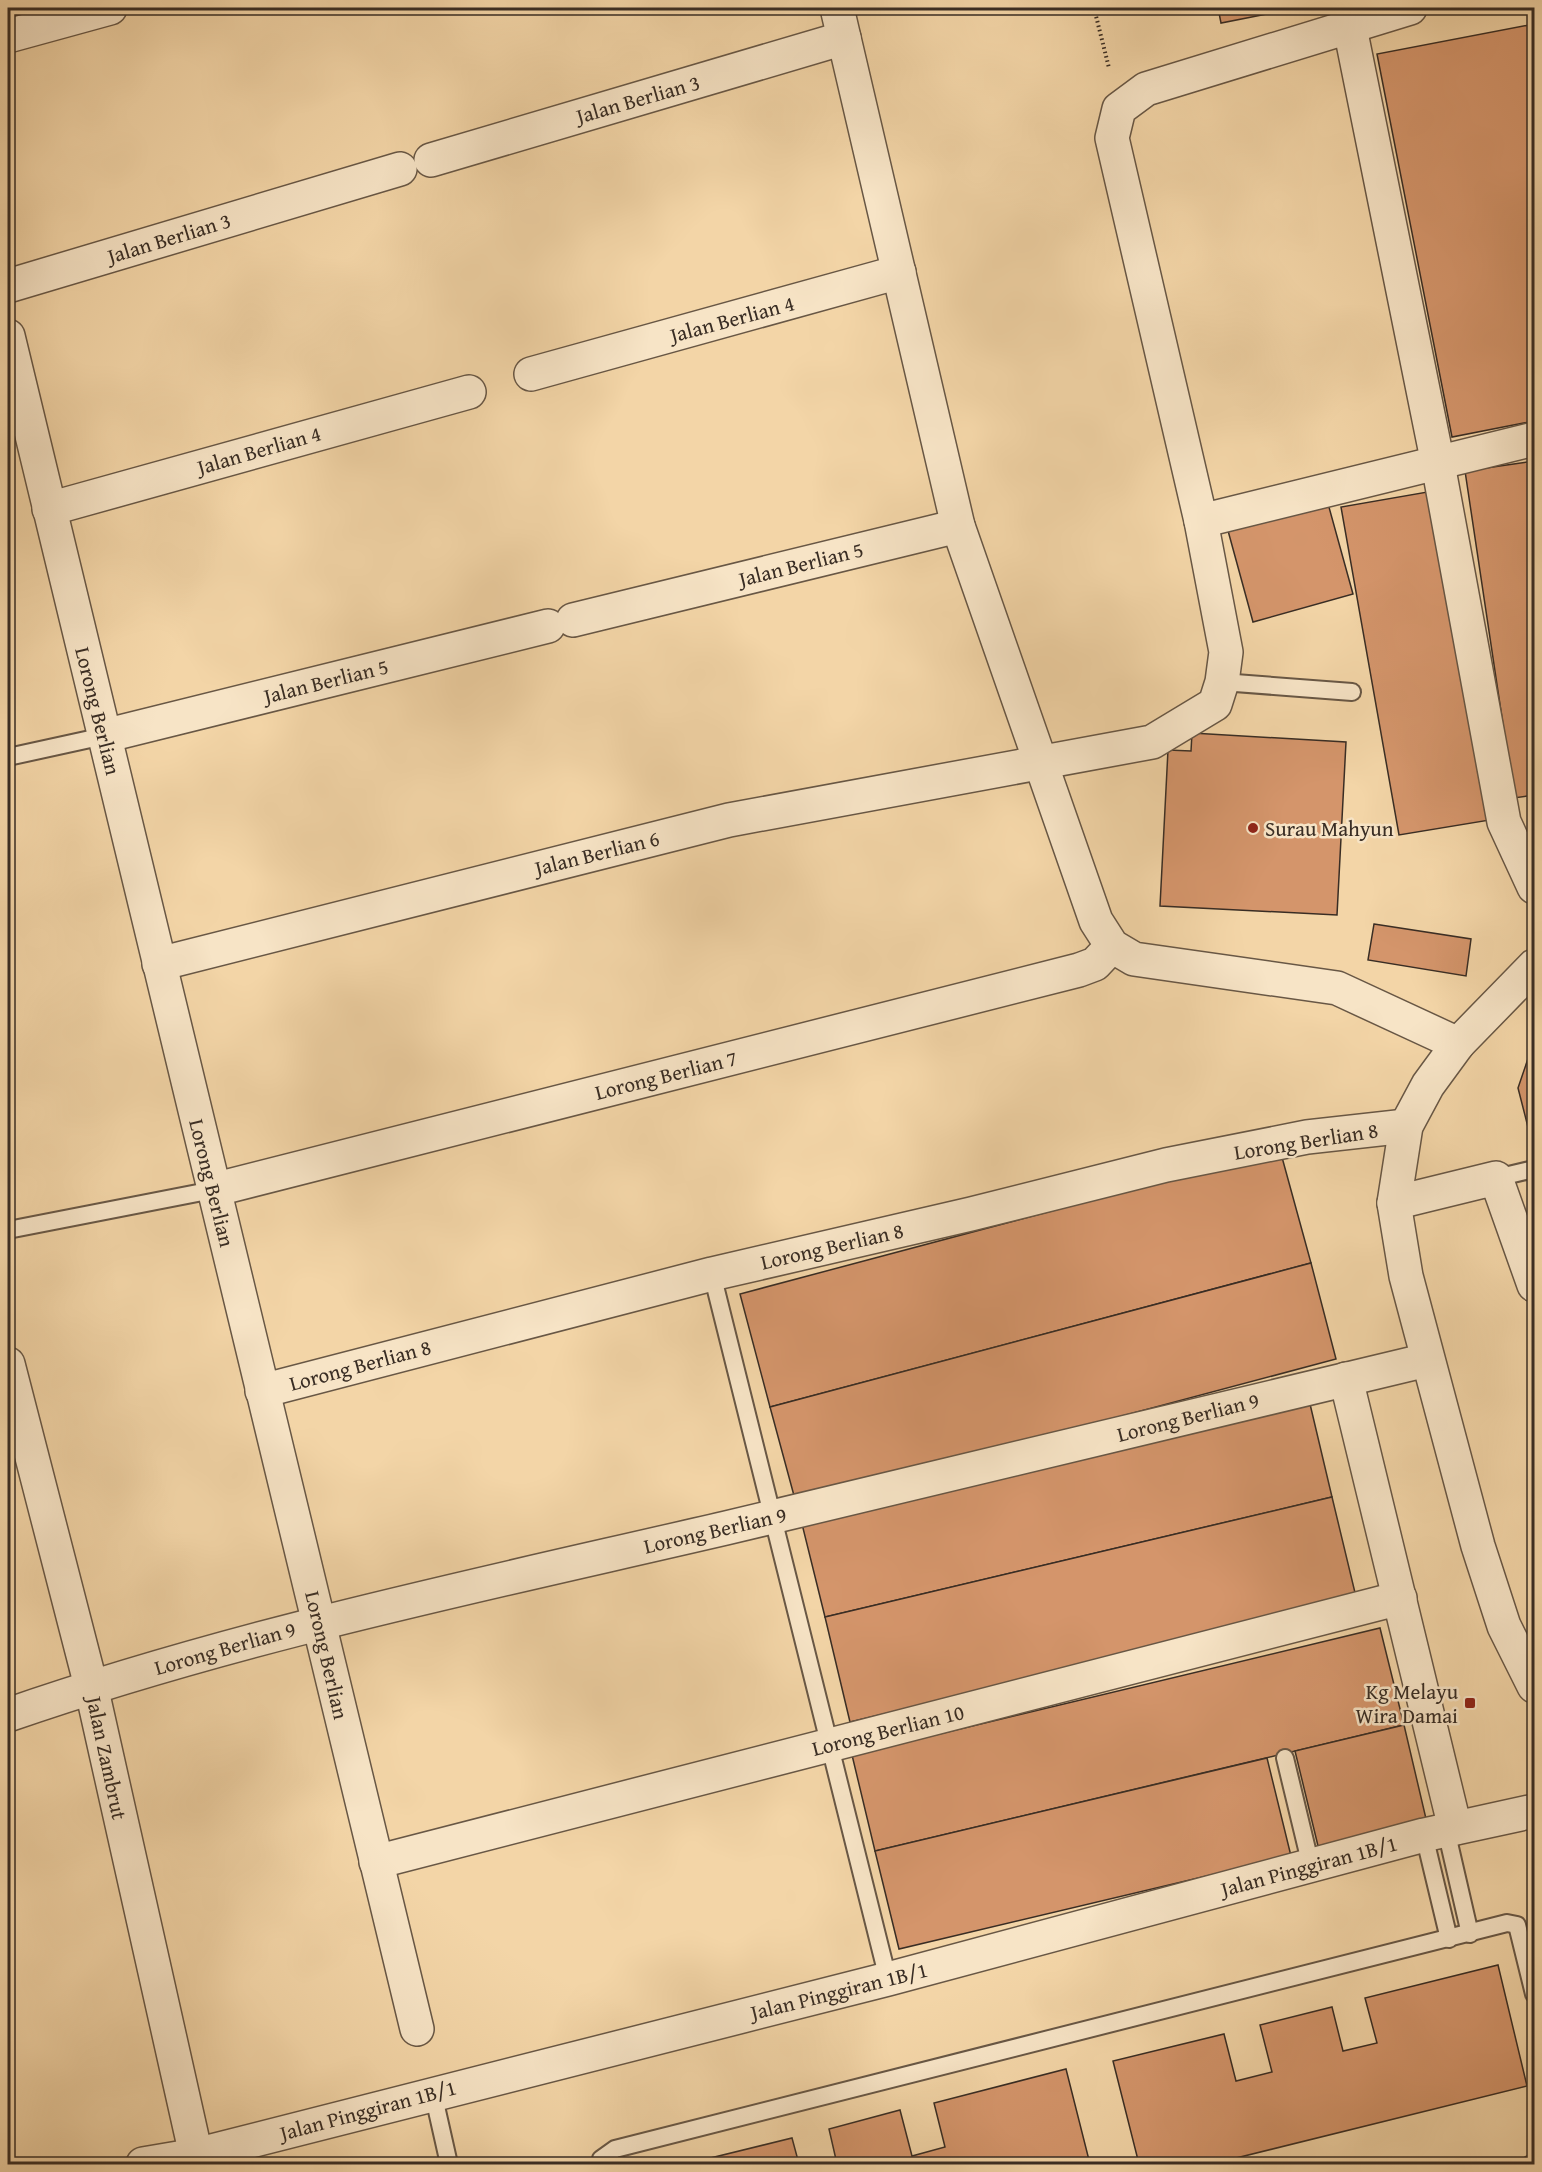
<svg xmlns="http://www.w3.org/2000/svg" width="1542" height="2172" viewBox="0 0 1542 2172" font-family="'Gentium Book Plus',serif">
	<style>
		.building { fill: #d4956b; stroke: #392d24; stroke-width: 1.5 }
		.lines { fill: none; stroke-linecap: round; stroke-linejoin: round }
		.service-casing { stroke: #685745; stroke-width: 20 }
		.minor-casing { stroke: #685745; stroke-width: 36 }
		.tertiary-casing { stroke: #685745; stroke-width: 36 }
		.path { stroke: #392d24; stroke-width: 4; stroke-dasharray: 1.5 3; stroke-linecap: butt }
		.service { stroke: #f7e4c6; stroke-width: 16 }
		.minor { stroke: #f7e4c6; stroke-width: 33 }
		.tertiary { stroke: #f7e4c6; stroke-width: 33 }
		.poi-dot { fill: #8f2418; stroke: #f7e4c6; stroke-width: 2 }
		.labels { text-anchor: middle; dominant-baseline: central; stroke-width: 5; stroke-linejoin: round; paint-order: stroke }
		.street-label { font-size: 21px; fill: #392d24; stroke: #f7e4c6 }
		.poi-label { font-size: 21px; fill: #392d24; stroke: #f7e4c6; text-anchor: start }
	</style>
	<rect width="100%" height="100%" fill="#f3d5a7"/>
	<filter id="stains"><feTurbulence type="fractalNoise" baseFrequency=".00333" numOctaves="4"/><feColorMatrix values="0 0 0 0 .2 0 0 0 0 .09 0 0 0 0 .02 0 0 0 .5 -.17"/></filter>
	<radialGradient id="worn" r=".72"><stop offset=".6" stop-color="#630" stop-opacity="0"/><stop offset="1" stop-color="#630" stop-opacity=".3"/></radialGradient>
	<g class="building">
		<path d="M1218,8H1297L1221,23Z"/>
		<path d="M1534,24V421L1452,437L1377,54Z"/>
		<path d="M1534,461V795L1514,798L1465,471Z"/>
		<path d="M1433,491L1490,820L1399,835L1341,507Z"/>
		<path d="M1327,500L1353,594L1253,622L1227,527Z"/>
		<path d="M1192,733L1346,742L1337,915L1160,906L1168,750L1191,751Z"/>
		<path d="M1374,924L1471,939L1466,976L1368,960Z"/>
		<path d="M1534,1041V1134L1530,1135L1518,1088Z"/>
		<path d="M1280,1150L1311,1263L770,1407L740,1294Z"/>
		<path d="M1311,1263L1336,1359L796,1503L770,1407Z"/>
		<path d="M1310,1404L1332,1497L825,1617L802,1524Z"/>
		<path d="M1332,1497L1357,1601L850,1722L825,1617Z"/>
		<path d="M1380,1628L1404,1725L875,1851L852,1755Z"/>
		<path d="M1404,1725L1427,1823L1319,1850L1295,1751Z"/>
		<path d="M1267,1758L1291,1856L899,1949L875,1851Z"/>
		<path d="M1498,1965L1527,2086L1212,2164H1139L1113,2061L1224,2034L1236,2081L1272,2072L1260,2025L1332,2007L1343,2051L1377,2043L1365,1998Z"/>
		<path d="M1066,2069L1090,2164H837L829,2129L900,2110L912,2156L945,2147L934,2103Z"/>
		<path d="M792,2138L799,2164H686Z"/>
	</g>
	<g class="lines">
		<g class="service-casing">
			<g id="service">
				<path d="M1222,682L1352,692"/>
				<path d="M8,757L104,736"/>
				<path d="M1496,1178L1534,1169"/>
				<path d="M8,1230L213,1190"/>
				<path d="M712,1274L888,1979"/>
				<path d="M1285,1758L1311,1866"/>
				<path d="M1446,1830L1470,1934"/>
				<path d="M1424,1835L1449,1939"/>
				<path d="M433,2093L449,2164"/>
				<path d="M601,2164V2159L615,2149L1507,1923L1517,1925L1534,1994"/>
				<path d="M1531,2164H1534"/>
			</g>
		</g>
		<g class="minor-casing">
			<g id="minor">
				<path d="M837,8L958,526L1096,921L1112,946L1134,959L1337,988L1458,1044"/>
				<path d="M1346,8L1438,464L1504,822L1534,887"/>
				<path d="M8,36L110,8"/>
				<path d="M431,160L844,38"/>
				<path d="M8,286L400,169"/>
				<path d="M8,336L417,2029"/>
				<path d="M531,374L899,272"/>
				<path d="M49,509L469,392"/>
				<path d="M1201,521L1534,439"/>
				<path d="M573,620L958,526"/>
				<path d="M104,736L548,626"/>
				<path d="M159,964L729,820L1152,742L1215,704L1222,682L1226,652L1201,521L1112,138L1119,109L1146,89L1410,8"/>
				<path d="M213,1190L1079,970L1095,964L1112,946"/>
				<path d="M1394,1203L1496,1178L1534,1285"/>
				<path d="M8,1364L91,1686L196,2155"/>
				<path d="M1346,1379L1455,1828"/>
				<path d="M262,1391L712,1274L971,1214L1166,1165L1307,1137L1406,1126"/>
				<path d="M8,1715C242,1634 485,1584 726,1528C960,1474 1193,1415 1427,1360"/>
				<path d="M376,1862L1400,1598"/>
				<path d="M143,2164L196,2155L888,1979L1424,1835L1534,1811"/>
			</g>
		</g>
		<g class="tertiary-casing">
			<path id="tertiary" d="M1534,966L1458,1044L1428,1085L1406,1126L1394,1203L1406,1276L1478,1546L1504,1626L1534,1686"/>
		</g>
		<path class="path" d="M1094,8L1109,68"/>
		<use href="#service" class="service"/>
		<use href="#minor" class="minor"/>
		<use href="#tertiary" class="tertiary"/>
	</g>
	<g class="poi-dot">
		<circle cx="1253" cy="828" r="6"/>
		<rect x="1464" y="1697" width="12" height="12" rx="3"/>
	</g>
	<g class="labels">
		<g class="street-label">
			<text transform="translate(638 99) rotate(-16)">Jalan Berlian 3</text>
			<text transform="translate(169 238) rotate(-17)">Jalan Berlian 3</text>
			<text transform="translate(732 319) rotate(-15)">Jalan Berlian 4</text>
			<text transform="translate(259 450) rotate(-16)">Jalan Berlian 4</text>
			<text transform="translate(801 564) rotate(-14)">Jalan Berlian 5</text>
			<text transform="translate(326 681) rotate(-14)">Jalan Berlian 5</text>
			<text transform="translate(98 711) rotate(76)">Lorong Berlian</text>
			<text transform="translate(597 853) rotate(-14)">Jalan Berlian 6</text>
			<text transform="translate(666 1075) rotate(-14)">Lorong Berlian 7</text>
			<text transform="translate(1306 1141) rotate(-9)">Lorong Berlian 8</text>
			<text transform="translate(212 1183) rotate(76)">Lorong Berlian</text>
			<text transform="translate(832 1246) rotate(-13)">Lorong Berlian 8</text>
			<text transform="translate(360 1365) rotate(-15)">Lorong Berlian 8</text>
			<text transform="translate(1188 1417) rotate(-14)">Lorong Berlian 9</text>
			<text transform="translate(715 1530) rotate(-13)">Lorong Berlian 9</text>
			<text transform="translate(225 1648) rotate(-16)">Lorong Berlian 9</text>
			<text transform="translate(327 1655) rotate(77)">Lorong Berlian</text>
			<text transform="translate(888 1730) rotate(-14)">Lorong Berlian 10</text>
			<text transform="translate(107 1758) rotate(78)">Jalan Zambrut</text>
			<text transform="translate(1309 1866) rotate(-15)">Jalan Pinggiran 1B/1</text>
			<text transform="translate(839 1991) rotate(-14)">Jalan Pinggiran 1B/1</text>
			<text transform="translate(368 2110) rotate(-15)">Jalan Pinggiran 1B/1</text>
		</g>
		<g class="poi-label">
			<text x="1265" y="828">Surau Mahyun</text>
			<text x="1458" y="1691" text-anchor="end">Kg Melayu<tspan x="1458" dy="24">Wira Damai</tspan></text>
		</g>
	</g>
	<rect width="1542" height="2172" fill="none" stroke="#f3d5a7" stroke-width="30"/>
	<rect x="9" y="9" width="1524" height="2154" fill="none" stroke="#392d24" stroke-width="3"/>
	<rect x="15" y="15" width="1512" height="2142" fill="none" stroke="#392d24" stroke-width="1.5"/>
	<rect width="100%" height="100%" filter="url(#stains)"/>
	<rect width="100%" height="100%" fill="url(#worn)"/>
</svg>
